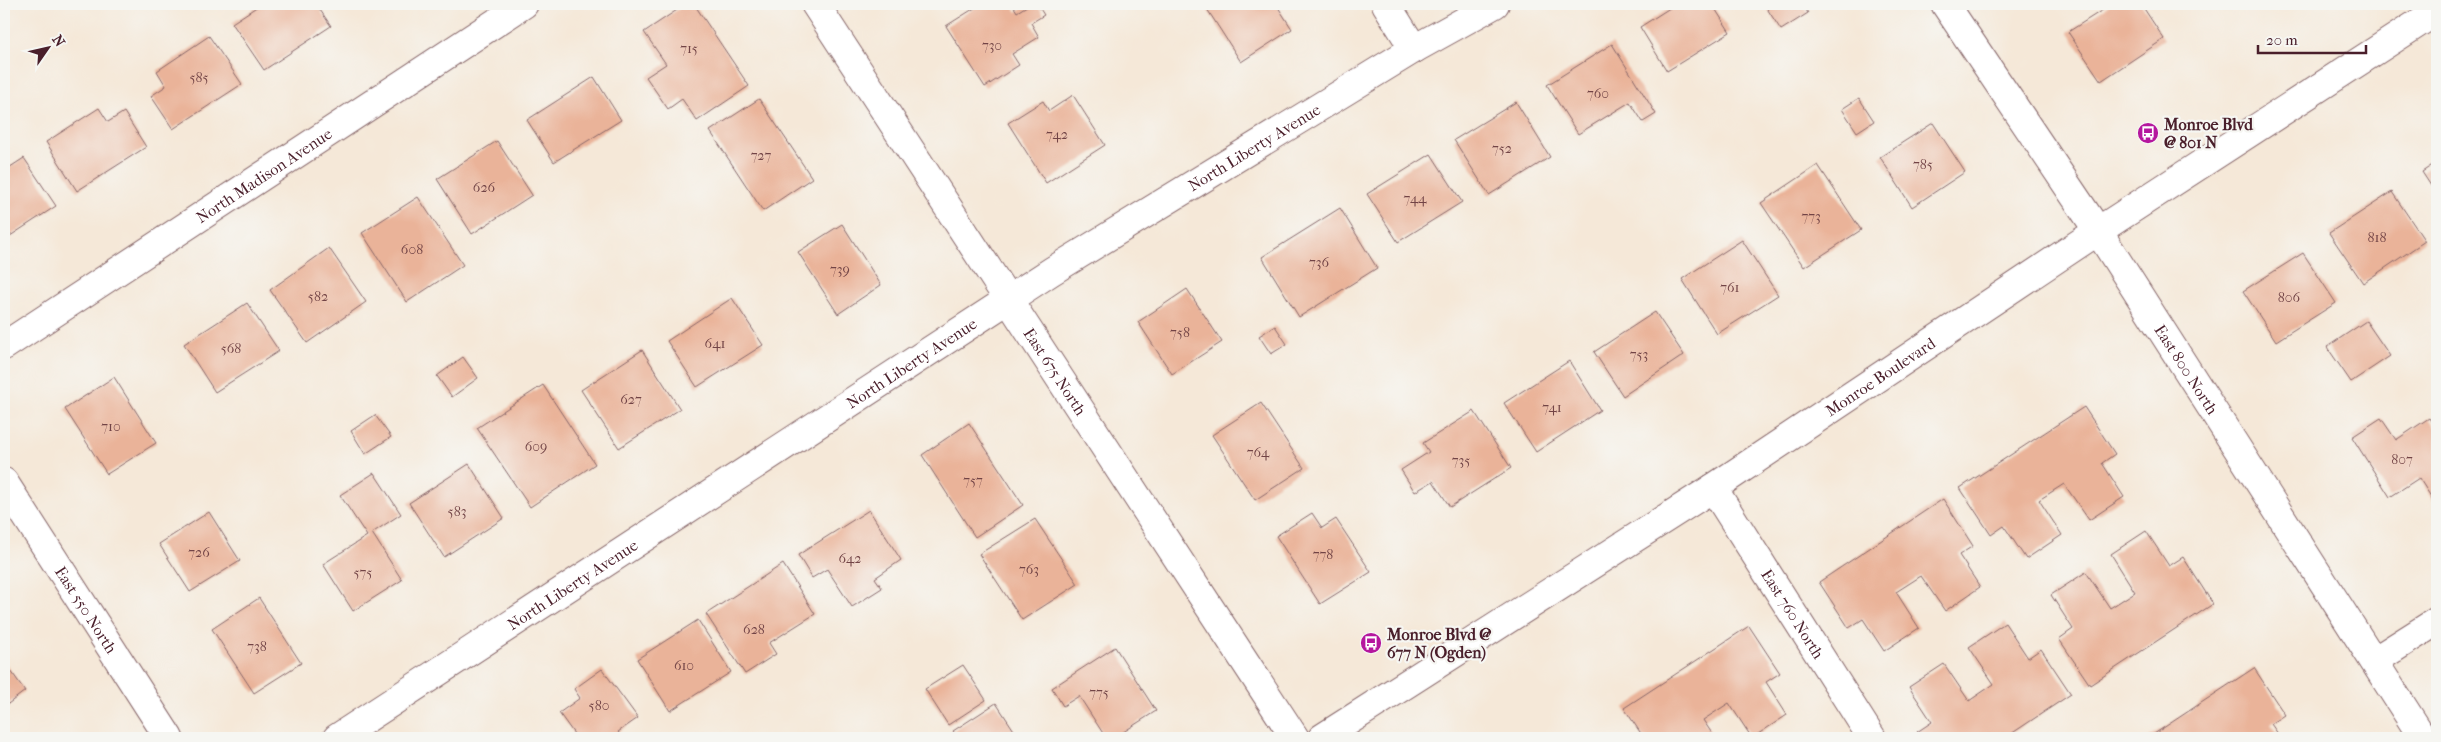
<svg xmlns="http://www.w3.org/2000/svg" width="2441" height="742" viewBox="0 0 2441 742" font-family="'IM FELL French Canon',serif">
	<style>
		.building { fill: #eab399 }
		.lines { fill: none; stroke-linecap: round; stroke-linejoin: round }
		.minor-casing { stroke: #866568; stroke-width: 30 }
		.minor { stroke: #fff; stroke-width: 28 }
		.labels { text-anchor: middle; dominant-baseline: central; stroke-width: 4.5; stroke-linejoin: round; paint-order: stroke }
		.number-label { font-size: 14px; fill: #724446 }
		.poi-label { font-size: 16px; font-weight: bold; fill: #4a1f2b; stroke: #f6f6f2; text-anchor: start }
		.street-label { font-size: 16px; fill: #4a1f2b; stroke: #f6f6f2 }
	</style>
	<rect width="100%" height="100%" fill="#f6f6f2"/>
	<filter id="ink" filterUnits="userSpaceOnUse"><feTurbulence type="fractalNoise" baseFrequency=".02" numOctaves="2"/><feDisplacementMap in="SourceGraphic" scale="10" xChannelSelector="R" yChannelSelector="G"/><feConvolveMatrix kernelMatrix="1 2 1 2 8 2 1 2 1" color-interpolation-filters="sRGB"/></filter>
	<filter id="wash" filterUnits="userSpaceOnUse"><feTurbulence type="fractalNoise" baseFrequency=".0096" numOctaves="4" result="noise"/><feDisplacementMap in="SourceGraphic" scale="20" xChannelSelector="R" yChannelSelector="G"/><feGaussianBlur stdDeviation="1.12" result="paint"/><feColorMatrix in="noise" values="0 0 0 0 0 0 0 0 0 0 0 0 0 0 0 0 0 1.4 0 .05"/><feComposite in="paint" operator="in"/></filter>
	<g filter="url(#wash)">
		<rect width="100%" height="100%" fill="#f5e8d8"/>
		<g id="blocks">
			<g class="building">
				<path d="M261,4H316L331,26L264,70L232,23Z"/>
				<path d="M686,4H694L749,86L697,121L682,99L668,109L646,77L666,64L644,32Z"/>
				<path d="M981,4H1012L1017,12L1030,4H1037L1044,15L1031,23L1039,37L1012,54L1019,65L985,87L946,26Z"/>
				<path d="M1216,4H1276L1292,29L1241,62L1207,9Z"/>
				<path d="M1676,4H1712L1730,32L1667,71L1640,27Z"/>
				<path d="M1764,4H1802L1808,13L1781,30Z"/>
				<path d="M2112,4H2141L2164,39L2101,81L2068,32Z"/>
				<path d="M209,36L242,84L173,129L151,96L166,86L157,71Z"/>
				<path d="M1612,44L1656,114L1643,122L1630,102L1578,134L1547,85Z"/>
				<path d="M594,77L621,120L554,162L527,120Z"/>
				<path d="M1073,95L1105,145L1046,183L1008,123L1043,101L1049,111Z"/>
				<path d="M1859,98L1874,121L1857,132L1842,109Z"/>
				<path d="M759,99L812,178L763,211L710,131Z"/>
				<path d="M1516,102L1550,157L1489,195L1454,140Z"/>
				<path d="M99,108L108,122L124,112L146,147L77,191L46,142Z"/>
				<path d="M1933,123L1965,172L1912,207L1880,157Z"/>
				<path d="M497,141L532,195L472,234L437,179Z"/>
				<path d="M1431,154L1462,202L1398,242L1367,194Z"/>
				<path d="M24,158L56,206L4,240V171Z"/>
				<path d="M2437,162V195L2422,172Z"/>
				<path d="M1818,165L1861,230L1804,267L1761,203Z"/>
				<path d="M2392,192L2425,241L2363,283L2329,233Z"/>
				<path d="M418,197L463,265L407,302L362,233Z"/>
				<path d="M1340,208L1377,268L1299,317L1262,257Z"/>
				<path d="M842,224L881,285L838,314L798,252Z"/>
				<path d="M1742,240L1778,295L1717,334L1682,279Z"/>
				<path d="M329,248L366,302L307,343L270,290Z"/>
				<path d="M2303,253L2336,303L2276,341L2243,291Z"/>
				<path d="M1187,289L1222,342L1172,374L1138,322Z"/>
				<path d="M732,298L763,345L697,387L667,341Z"/>
				<path d="M247,303L279,351L215,392L184,344Z"/>
				<path d="M1655,312L1684,355L1623,396L1594,352Z"/>
				<path d="M2366,321L2390,356L2351,382L2327,347Z"/>
				<path d="M1275,326L1287,344L1271,354L1259,336Z"/>
				<path d="M642,350L680,409L619,448L581,390Z"/>
				<path d="M463,357L478,378L452,397L437,376Z"/>
				<path d="M1569,361L1600,410L1536,452L1504,403Z"/>
				<path d="M114,377L156,443L107,474L65,409Z"/>
				<path d="M543,385L595,464L530,507L477,428Z"/>
				<path d="M1261,403L1304,468L1255,500L1212,435Z"/>
				<path d="M2084,407L2115,454L2102,463L2124,497L2089,520L2064,484L2039,500L2062,535L2026,559L2004,526L1991,535L1960,488Z"/>
				<path d="M1474,411L1511,468L1450,507L1433,481L1415,492L1401,470L1429,452L1423,443Z"/>
				<path d="M375,415L391,437L365,454L351,431Z"/>
				<path d="M2381,418L2396,440L2429,418L2437,430V501L2435,503L2419,478L2390,497L2352,437Z"/>
				<path d="M969,423L1023,505L975,537L922,455Z"/>
				<path d="M469,464L504,518L444,557L409,503Z"/>
				<path d="M374,473L401,514L372,533L402,580L353,611L323,564L367,536L340,495Z"/>
				<path d="M1943,499L1973,546L1959,555L1980,587L1945,611L1921,576L1896,592L1919,628L1884,651L1863,619L1849,628L1819,582Z"/>
				<path d="M869,510L901,560L875,578L882,588L852,607L827,569L812,578L798,555Z"/>
				<path d="M209,512L240,561L190,592L159,544Z"/>
				<path d="M1312,513L1322,528L1336,519L1371,572L1320,604L1276,536Z"/>
				<path d="M1035,519L1078,584L1022,620L979,554Z"/>
				<path d="M2146,531L2169,566L2183,557L2213,604L2090,685L2059,639L2073,629L2051,595L2086,572L2110,608L2135,592L2111,554Z"/>
				<path d="M783,564L815,614L769,643L776,654L745,674L706,614Z"/>
				<path d="M259,598L301,663L254,693L212,629Z"/>
				<path d="M698,620L731,672L670,711L637,659Z"/>
				<path d="M2005,623L2028,658L2041,649L2071,694L2005,738H1921L1917,732L1932,722L1909,687L1944,664L1969,701L1994,684L1969,647Z"/>
				<path d="M1749,626L1780,673L1766,682L1787,715L1752,738L1729,703L1703,720L1715,738H1644L1624,708Z"/>
				<path d="M1115,647L1156,711L1114,738H1106L1079,696L1063,706L1052,688Z"/>
				<path d="M4,661L25,691L4,707Z"/>
				<path d="M963,665L986,700L948,725L925,689Z"/>
				<path d="M2254,668L2285,715L2271,724L2281,738H2148Z"/>
				<path d="M602,669L638,718L618,732L623,738H577L559,713L580,698L574,689Z"/>
				<path d="M996,703L1019,738H958L953,731Z"/>
			</g>
		</g>
	</g>
	<g filter="url(#ink)">
		<use href="#blocks" fill-opacity="0" stroke="#866568" stroke-width="1"/>
		<g class="lines">
			<g class="minor-casing">
				<g id="minor">
					<path id="s1" d="M815,4L1295,738"/>
					<path d="M1386,4L1414,49"/>
					<path id="s2" d="M1945,4L2098,231L2423,738"/>
					<path id="s3" d="M4,346L524,4"/>
					<path id="s4" d="M4,482L169,738"/>
					<path id="s5" d="M1713,488L1872,738"/>
					<path d="M2374,661L2437,621"/>
					<path id="s6" d="M337,738L1052,271L1414,49L1495,4"/>
					<path id="s7" d="M1322,738L1713,488L2098,231L2437,11"/>
				</g>
			</g>
			<use href="#minor" class="minor"/>
		</g>
	</g>
	<defs>
		<g id="bus-disc" transform="scale(1.125)"><circle r="9.5" fill="#b5179e" stroke="#f6f6f2"/><path d="M-5-6H5V4H4V6H2V4H-2V6H-4V4H-5ZM-3.5-4V0h7V-4ZM-3.5 1.2v1.5H-2V1.2ZM2 1.2v1.5H3.5V1.2Z" fill="#fff"/></g>
	</defs>
	<g fill-rule="evenodd">
		<use href="#bus-disc" x="2148" y="133"/>
		<use href="#bus-disc" x="1371" y="643"/>
	</g>
	<g class="labels">
		<g class="number-label">
			<text x="992" y="45">730</text>
			<text x="689" y="48">715</text>
			<text x="199" y="77">585</text>
			<text x="1598" y="93">760</text>
			<text x="1057" y="134">742</text>
			<text x="1502" y="148">752</text>
			<text x="761" y="155">727</text>
			<text x="1923" y="164">785</text>
			<text x="484" y="187">626</text>
			<text x="1415" y="198">744</text>
			<text x="1811" y="216">773</text>
			<text x="2377" y="237">818</text>
			<text x="412" y="249">608</text>
			<text x="1319" y="262">736</text>
			<text x="840" y="269">739</text>
			<text x="1730" y="287">761</text>
			<text x="318" y="296">582</text>
			<text x="2289" y="297">806</text>
			<text x="1180" y="332">758</text>
			<text x="715" y="343">641</text>
			<text x="231" y="348">568</text>
			<text x="1639" y="354">753</text>
			<text x="631" y="399">627</text>
			<text x="1552" y="407">741</text>
			<text x="111" y="426">710</text>
			<text x="536" y="446">609</text>
			<text x="1258" y="452">764</text>
			<text x="2402" y="459">807</text>
			<text x="1461" y="460">735</text>
			<text x="973" y="480">757</text>
			<text x="457" y="511">583</text>
			<text x="199" y="552">726</text>
			<text x="1323" y="554">778</text>
			<text x="850" y="558">642</text>
			<text x="1029" y="569">763</text>
			<text x="363" y="572">575</text>
			<text x="754" y="629">628</text>
			<text x="257" y="646">738</text>
			<text x="684" y="665">610</text>
			<text x="1099" y="692">775</text>
			<text x="599" y="705">580</text>
		</g>
		<g class="poi-label">
			<text x="2164" y="124">Monroe Blvd<tspan x="2164" dy="18">@ 801 N</tspan></text>
			<text x="1387" y="634">Monroe Blvd @<tspan x="1387" dy="18">677 N (Ogden)</tspan></text>
		</g>
		<g class="street-label">
			<text stroke="none"><textPath href="#s6" startOffset="1091">North Liberty Avenue</textPath></text>
			<text stroke="none"><textPath href="#s3" startOffset="311">North Madison Avenue</textPath></text>
			<text stroke="none"><textPath href="#s6" startOffset="686">North Liberty Avenue</textPath></text>
			<text stroke="none"><textPath href="#s2" startOffset="438">East 800 North</textPath></text>
			<text stroke="none"><textPath href="#s1" startOffset="439">East 675 North</textPath></text>
			<text stroke="none"><textPath href="#s7" startOffset="665">Monroe Boulevard</textPath></text>
			<text stroke="none"><textPath href="#s6" startOffset="281">North Liberty Avenue</textPath></text>
			<text stroke="none"><textPath href="#s4" startOffset="152">East 550 North</textPath></text>
			<text stroke="none"><textPath href="#s5" startOffset="149">East 760 North</textPath></text>
		</g>
	</g>
	<rect width="2441" height="742" fill="none" stroke="#f6f6f2" stroke-width="20"/>
	<g transform="translate(48 48) rotate(56)" stroke="#f6f6f2" stroke-width="4" paint-order="stroke">
	<path d="M0-4L9 19L0 12L-9 19Z" fill="#4a1f2b"/>
	<text y="-8" font-size="14" font-weight="bold" text-anchor="middle" fill="#4a1f2b">N</text>
	</g>
	<path d="M2258 45v8h108v-8" fill="none" stroke="#4a1f2b" stroke-width="2.5"/>
	<text x="2266" y="45" font-size="15" fill="#4a1f2b" stroke="#f6f6f2" stroke-width="4" paint-order="stroke">20 m</text>
</svg>
